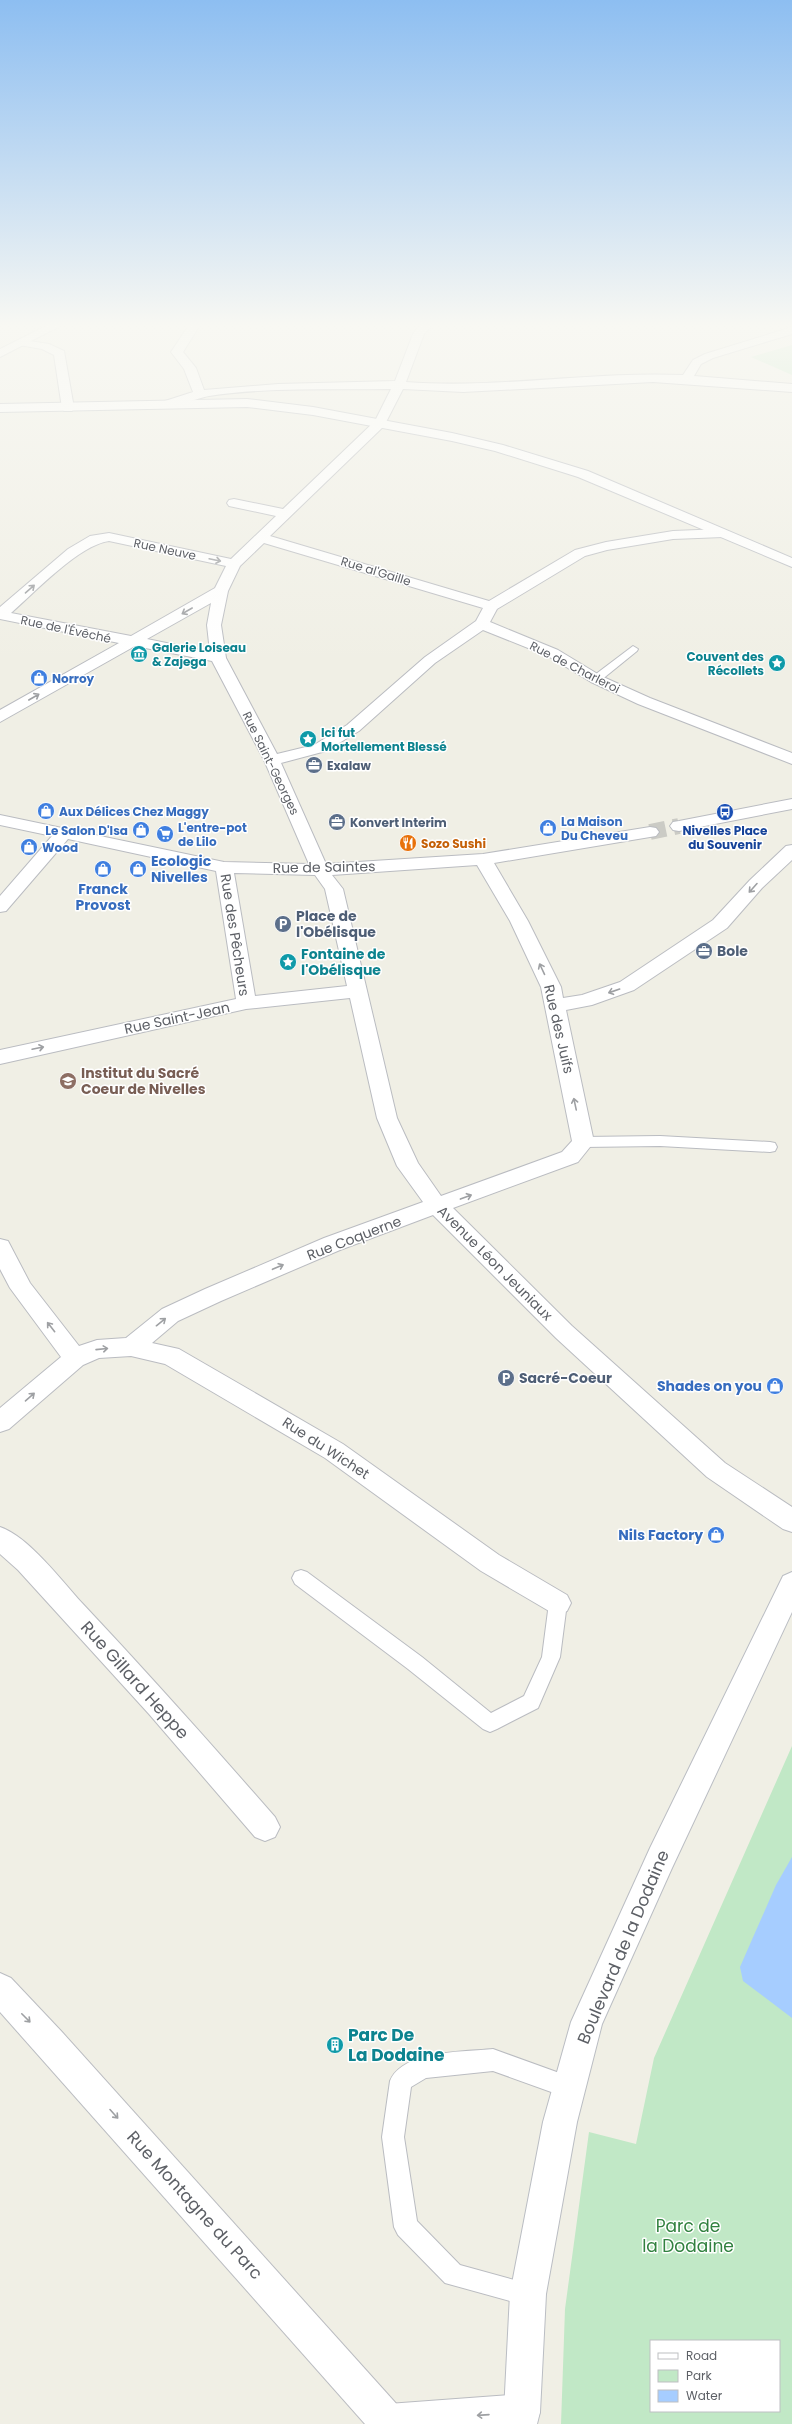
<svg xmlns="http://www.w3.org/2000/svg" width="792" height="2424" viewBox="0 0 792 2424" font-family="Poppins,sans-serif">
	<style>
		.green { fill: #c1e8c6; fill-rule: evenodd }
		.water { fill: #a6cdff }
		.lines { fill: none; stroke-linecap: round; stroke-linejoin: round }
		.minor-tunnel { stroke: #cbcbc5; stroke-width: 16; stroke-dasharray: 16 8; stroke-linecap: butt }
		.service-casing { stroke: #babcc1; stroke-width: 2 }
		.minor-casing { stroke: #babcc1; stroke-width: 2 }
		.tertiary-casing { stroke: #babcc1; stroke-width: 2 }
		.secondary-casing { stroke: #babdc3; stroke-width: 2 }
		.service { fill: #fff; fill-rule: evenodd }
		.minor { fill: #fff; fill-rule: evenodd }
		.tertiary { fill: #fff; fill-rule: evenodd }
		.secondary { fill: #fff; fill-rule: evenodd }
		.oneway { stroke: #9ea0a3 }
		.labels { text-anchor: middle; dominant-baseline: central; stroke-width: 3; stroke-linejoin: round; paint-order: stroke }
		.far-street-label { font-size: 12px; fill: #5d6066; stroke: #fff }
		.far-culture-label { font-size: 12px; font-weight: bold; fill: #0d838f; stroke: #fff; text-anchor: start }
		.far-shop-label { font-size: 12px; font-weight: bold; fill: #366cbe; stroke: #fff; text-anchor: start }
		.far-service-label { font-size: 12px; font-weight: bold; fill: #4e5e75; stroke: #fff; text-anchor: start }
		.far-transit-label { font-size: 12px; font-weight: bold; fill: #164399; stroke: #fff }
		.far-food-label { font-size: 12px; font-weight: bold; fill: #c56008; stroke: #fff; text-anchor: start }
		.shop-label { font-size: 14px; font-weight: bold; fill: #366cbe; stroke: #fff; text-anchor: end }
		.street-label { font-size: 14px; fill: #5d6066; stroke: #fff }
		.service-label { font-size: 14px; font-weight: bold; fill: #4e5e75; stroke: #fff; text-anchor: start }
		.culture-label { font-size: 14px; font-weight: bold; fill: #0d838f; stroke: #fff; text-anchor: start }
		.education-label { font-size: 14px; font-weight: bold; fill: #785e54; stroke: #fff; text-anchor: start }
		.near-street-label { font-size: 17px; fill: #5d6066; stroke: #fff }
		.near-culture-label { font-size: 17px; font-weight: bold; fill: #0d838f; stroke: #fff; text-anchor: start }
		.near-park-label { font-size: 17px; fill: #31813f; stroke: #fff }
	</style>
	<rect width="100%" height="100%" fill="#f0efe5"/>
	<g class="green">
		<path d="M792,344V375L751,357L792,345Z"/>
		<path d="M792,1746V2424H561L565,2309L589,2132L636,2144L654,2058ZM651,2341H779V2411H651Z"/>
	</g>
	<path class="water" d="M792,1857V2018L743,1981L740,1967L776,1885Z"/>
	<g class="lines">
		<path class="minor-tunnel" d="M650,832L679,826"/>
		<g class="service-casing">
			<g id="service">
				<path d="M633,646L638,649L637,651L600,681H592V677Z"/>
				<path d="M660,1136L770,1142L775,1143L777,1147L775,1151L770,1152L660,1146L583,1147L578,1146L576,1142L578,1138L583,1137Z"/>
				<path d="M301,1570L307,1572L422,1657L491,1713L524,1696L542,1657L549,1603L552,1597L558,1595L564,1597L567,1603L560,1657L538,1708L497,1729L490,1732L483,1729L408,1669L295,1584L292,1578L295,1572Z"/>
				<path d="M493,2049L576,2079L579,2087L576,2095L568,2098L493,2071L426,2078L411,2087L404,2137L417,2221L460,2265L536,2286L540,2294L536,2302L528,2306L445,2283L398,2235L394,2227L382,2137L390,2081C403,2050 464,2052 493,2049Z"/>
			</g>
		</g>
		<g class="minor-casing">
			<g id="minor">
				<path d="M189,325H200L183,352L196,368L204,390L278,384L395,381L413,334L420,325H432L424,334L406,382C499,389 590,371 683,375L693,360L705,354L792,327V334L713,358L701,364L694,376L792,384V392L653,382L463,392L403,389L384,426L270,536L489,601L575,550L606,542L673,531L723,529L730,533L723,537L673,539L607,550L585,556L497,609L490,622L558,650L601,676L650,698L792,753V764L638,704L591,682L548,656L483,630L435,663L359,731L326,751L281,763L326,864L483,854L650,827L656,828L659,832L656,836L494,863L528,921L561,987L563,998L582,995L620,982L713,920L750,880L786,846L792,845V860L762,888L727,928L634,990L592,1005L566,1010L594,1142L578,1162L453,1208L572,1326L725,1463L792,1507V1532L783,1529L707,1477L556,1338L433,1215L340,1250L221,1301L178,1321L152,1343L179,1349L343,1444L499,1555L567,1595L571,1603L567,1611L558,1615L549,1611L481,1571L325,1458L165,1364L131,1356L99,1358L83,1365L9,1429L0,1432V1408L61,1357L10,1288L0,1269V1239L8,1241L30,1283L79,1346L97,1340L126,1338L162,1309L205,1289L324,1238L423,1202L397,1166L377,1118L350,998L246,1009L0,1064V1050L236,999L216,871L68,839L6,911L0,912V896L52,836L0,825V815L224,862L309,864L264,760L212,661L135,646L0,722V710L119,643L0,619V607L68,549L90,536L109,533L231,559L276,516L229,506L227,503L229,500L234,499L283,509L375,421L391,389C331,390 268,387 209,396C198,398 172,408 165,407L163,404L165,401L193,392L184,369L171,352ZM109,541L226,566L215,588L131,636L11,613C35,592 79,545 109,541ZM264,543L483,608L476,621L425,657L347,725L314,745L277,754L226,658L221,625L228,591L240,566ZM211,603L207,625L210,652L147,639ZM477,865L510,921L541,987L572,1141L562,1152L441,1196L418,1163L397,1118L343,889L332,875ZM234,873L315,875L325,889L347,986L255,996Z"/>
				<path d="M23,340L49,344L64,351L74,408L72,411H64L62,408L54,355L42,349L19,345L17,343Z"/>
				<path d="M792,799V809L679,831L673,830L670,826L673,822L679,821Z"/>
				<path d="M0,1527C29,1537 61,1580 82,1603C148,1673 212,1745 275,1817L280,1827L275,1837L265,1841L255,1837L149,1714L18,1570L0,1554Z"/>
				<path d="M0,1973L11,1978L62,2032L401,2409L406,2424H365L0,2012Z"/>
			</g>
		</g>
		<g class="tertiary-casing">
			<g id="tertiary">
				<path d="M48,325H62L0,357V349Z"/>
				<path d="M522,2394L535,2399L540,2412L535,2424H369L375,2409L388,2404Z"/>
			</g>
		</g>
		<g class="secondary-casing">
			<g id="secondary">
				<path d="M247,399L313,407L452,433L503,445L588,471L792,558V567L578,477L495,451L452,441L313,415L247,407L0,412V404Z"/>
				<path d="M792,1572V1612L672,1868L602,2024L577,2122L546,2294L540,2412L537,2424H501L504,2412L510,2294L543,2122L571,2022L650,1848L783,1576Z"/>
			</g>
		</g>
		<use href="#service" class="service"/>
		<use href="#minor" class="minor"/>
		<use href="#tertiary" class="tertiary"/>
		<use href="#secondary" class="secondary"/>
	</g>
	<defs><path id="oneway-shaft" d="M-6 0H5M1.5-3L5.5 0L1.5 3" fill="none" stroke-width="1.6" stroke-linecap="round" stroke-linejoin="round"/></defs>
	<g class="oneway">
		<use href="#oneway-shaft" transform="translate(215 560) rotate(12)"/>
		<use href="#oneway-shaft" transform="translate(30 589) rotate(-41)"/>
		<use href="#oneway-shaft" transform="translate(187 611) rotate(150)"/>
		<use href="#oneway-shaft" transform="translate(34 697) rotate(-30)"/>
		<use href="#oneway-shaft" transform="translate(753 888) rotate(132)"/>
		<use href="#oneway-shaft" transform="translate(542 969) rotate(-115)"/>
		<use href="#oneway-shaft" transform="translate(614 991) rotate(161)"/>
		<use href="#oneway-shaft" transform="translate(38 1048) rotate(-12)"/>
		<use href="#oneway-shaft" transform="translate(575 1104) rotate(-102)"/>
		<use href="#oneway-shaft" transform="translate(466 1197) rotate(-20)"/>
		<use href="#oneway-shaft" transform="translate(278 1267) rotate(-23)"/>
		<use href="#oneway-shaft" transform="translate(161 1322) rotate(-39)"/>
		<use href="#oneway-shaft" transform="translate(51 1327) rotate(-128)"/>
		<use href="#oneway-shaft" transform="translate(102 1349) rotate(-6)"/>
		<use href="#oneway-shaft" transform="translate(30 1397) rotate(-41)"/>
		<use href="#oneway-shaft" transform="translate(26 2018) rotate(45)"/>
		<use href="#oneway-shaft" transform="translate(114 2114) rotate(48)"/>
		<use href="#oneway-shaft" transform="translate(483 2415) rotate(176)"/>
	</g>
	<linearGradient id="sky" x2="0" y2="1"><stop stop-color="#8dbef1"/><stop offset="0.49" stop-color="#f8f8f3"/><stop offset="1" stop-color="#f8f8f3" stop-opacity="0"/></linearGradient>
	<rect width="792" height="664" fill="url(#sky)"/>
	<defs>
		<g id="museum-disc" transform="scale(0.9)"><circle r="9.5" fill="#0f9aa8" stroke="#fff"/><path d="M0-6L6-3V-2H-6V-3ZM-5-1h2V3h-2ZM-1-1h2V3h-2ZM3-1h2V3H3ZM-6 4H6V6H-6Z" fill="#fff"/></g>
		<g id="sight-disc" transform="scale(0.9)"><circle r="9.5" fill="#0f9aa8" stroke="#fff"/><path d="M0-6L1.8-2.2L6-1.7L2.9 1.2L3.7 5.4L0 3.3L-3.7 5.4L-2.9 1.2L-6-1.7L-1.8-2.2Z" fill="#fff"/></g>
		<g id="shop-disc" transform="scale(0.9)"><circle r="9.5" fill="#3f7fe0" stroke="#fff"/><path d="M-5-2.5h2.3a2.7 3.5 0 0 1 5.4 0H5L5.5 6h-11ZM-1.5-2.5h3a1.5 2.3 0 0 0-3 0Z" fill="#fff"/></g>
		<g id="office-disc" transform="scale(0.9)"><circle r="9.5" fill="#5c6f8a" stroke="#fff"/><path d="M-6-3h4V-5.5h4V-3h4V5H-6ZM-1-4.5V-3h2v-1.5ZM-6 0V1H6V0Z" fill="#fff"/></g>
		<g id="bus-disc" transform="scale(0.9)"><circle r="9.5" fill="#1a4fb4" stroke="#fff"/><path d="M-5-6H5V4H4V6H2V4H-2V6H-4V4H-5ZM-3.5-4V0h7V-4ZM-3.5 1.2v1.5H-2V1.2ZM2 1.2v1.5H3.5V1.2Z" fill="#fff"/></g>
		<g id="supermarket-disc" transform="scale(0.9)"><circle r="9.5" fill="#3f7fe0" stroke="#fff"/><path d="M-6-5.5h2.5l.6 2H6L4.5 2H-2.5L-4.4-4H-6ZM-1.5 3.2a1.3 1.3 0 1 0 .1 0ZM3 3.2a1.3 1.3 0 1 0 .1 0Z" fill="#fff"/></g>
		<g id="restaurant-disc" transform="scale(0.9)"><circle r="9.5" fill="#e8710a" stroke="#fff"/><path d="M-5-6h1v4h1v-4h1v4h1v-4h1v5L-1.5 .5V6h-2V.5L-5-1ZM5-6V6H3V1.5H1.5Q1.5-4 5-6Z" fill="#fff"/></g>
		<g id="parking-disc" transform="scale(0.9)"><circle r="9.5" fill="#5c6f8a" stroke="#fff"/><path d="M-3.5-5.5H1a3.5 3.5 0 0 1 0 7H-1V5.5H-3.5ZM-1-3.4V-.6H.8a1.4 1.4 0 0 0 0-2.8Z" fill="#fff"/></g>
		<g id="school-disc" transform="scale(0.9)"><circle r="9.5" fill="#8d6e63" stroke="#fff"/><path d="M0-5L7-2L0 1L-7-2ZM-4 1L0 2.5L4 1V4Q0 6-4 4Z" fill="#fff"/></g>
		<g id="building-disc" transform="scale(0.9)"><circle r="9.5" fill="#0f9aa8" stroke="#fff"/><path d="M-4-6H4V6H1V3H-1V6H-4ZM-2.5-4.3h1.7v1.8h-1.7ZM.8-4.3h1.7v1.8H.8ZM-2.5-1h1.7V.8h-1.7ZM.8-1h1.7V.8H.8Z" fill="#fff"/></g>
	</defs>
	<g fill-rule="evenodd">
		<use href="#museum-disc" x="139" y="654"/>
		<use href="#sight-disc" x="777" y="663"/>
		<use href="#shop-disc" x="39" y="678"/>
		<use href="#sight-disc" x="308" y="739"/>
		<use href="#office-disc" x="314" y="765"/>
		<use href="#shop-disc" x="46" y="811"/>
		<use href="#bus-disc" x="725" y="812"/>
		<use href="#office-disc" x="337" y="822"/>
		<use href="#shop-disc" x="548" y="828"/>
		<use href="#shop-disc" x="141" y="830"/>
		<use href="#supermarket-disc" x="165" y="834"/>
		<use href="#restaurant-disc" x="408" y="843"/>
		<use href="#shop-disc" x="29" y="847"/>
		<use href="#shop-disc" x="103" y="869"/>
		<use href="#shop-disc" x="138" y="869"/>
		<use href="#parking-disc" x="283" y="924"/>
		<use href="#office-disc" x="704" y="951"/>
		<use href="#sight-disc" x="288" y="962"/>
		<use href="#school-disc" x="68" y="1081"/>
		<use href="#parking-disc" x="506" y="1378"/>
		<use href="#shop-disc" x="775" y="1386"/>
		<use href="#shop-disc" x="716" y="1535"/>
		<use href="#building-disc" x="335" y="2045"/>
	</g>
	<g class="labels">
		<g class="far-street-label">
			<text transform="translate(165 549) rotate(12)">Rue Neuve</text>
			<text transform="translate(376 571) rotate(17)">Rue al'Gaille</text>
			<text transform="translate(66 629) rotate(12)">Rue de l'Évêché</text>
			<text transform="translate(575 667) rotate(27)">Rue de Charleroi</text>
			<text transform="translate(271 763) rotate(64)">Rue Saint-Georges</text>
		</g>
		<g class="far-culture-label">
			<text x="152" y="647">Galerie Loiseau<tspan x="152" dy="14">&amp; Zajega</tspan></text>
			<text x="764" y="656" text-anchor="end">Couvent des<tspan x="764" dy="14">Récollets</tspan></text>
			<text x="321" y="732">Ici fut<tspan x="321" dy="14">Mortellement Blessé</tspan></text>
		</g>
		<g class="far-shop-label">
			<text x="52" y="678">Norroy</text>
			<text x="59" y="811">Aux Délices Chez Maggy</text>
			<text x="561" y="821">La Maison<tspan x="561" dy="14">Du Cheveu</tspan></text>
			<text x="178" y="827">L'entre-pot<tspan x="178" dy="14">de Lilo</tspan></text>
			<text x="128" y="830" text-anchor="end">Le Salon D'Isa</text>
			<text x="42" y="847">Wood</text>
		</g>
		<g class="far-service-label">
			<text x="327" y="765">Exalaw</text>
			<text x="350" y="822">Konvert Interim</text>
		</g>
		<g class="far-transit-label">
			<text x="725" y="830">Nivelles Place<tspan x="725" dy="14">du Souvenir</tspan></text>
		</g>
		<g class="far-food-label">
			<text x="421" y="843">Sozo Sushi</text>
		</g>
		<g class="shop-label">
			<text x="151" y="861" text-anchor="start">Ecologic<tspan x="151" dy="16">Nivelles</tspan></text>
			<text x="103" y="889" text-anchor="middle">Franck<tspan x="103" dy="16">Provost</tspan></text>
			<text x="762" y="1386">Shades on you</text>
			<text x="703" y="1535">Nils Factory</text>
		</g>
		<g class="street-label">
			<text transform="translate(324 867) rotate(-1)">Rue de Saintes</text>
			<text transform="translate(235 935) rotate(81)">Rue des Pêcheurs</text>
			<text transform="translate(177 1018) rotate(-12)">Rue Saint-Jean</text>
			<text transform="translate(559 1029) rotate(77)">Rue des Juifs</text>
			<text transform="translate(354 1238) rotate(-21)">Rue Coquerne</text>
			<text transform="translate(495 1263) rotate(45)">Avenue Léon Jeuniaux</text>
			<text transform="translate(326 1448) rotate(33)">Rue du Wichet</text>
		</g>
		<g class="service-label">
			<text x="296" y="916">Place de<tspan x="296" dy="16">l'Obélisque</tspan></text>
			<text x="717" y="951">Bole</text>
			<text x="519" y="1378">Sacré-Coeur</text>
		</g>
		<g class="culture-label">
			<text x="301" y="954">Fontaine de<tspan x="301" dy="16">l'Obélisque</tspan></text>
		</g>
		<g class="education-label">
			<text x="81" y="1073">Institut du Sacré<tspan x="81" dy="16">Coeur de Nivelles</tspan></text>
		</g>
		<g class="near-street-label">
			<text transform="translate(135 1680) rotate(48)">Rue Gillard Heppe</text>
			<text transform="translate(623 1947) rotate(-67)">Boulevard de la Dodaine</text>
			<text transform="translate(195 2205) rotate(48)">Rue Montagne du Parc</text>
		</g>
		<g class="near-culture-label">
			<text x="348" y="2035">Parc De<tspan x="348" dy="20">La Dodaine</tspan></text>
		</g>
		<g class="near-park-label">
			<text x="688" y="2226">Parc de<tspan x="688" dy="20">la Dodaine</tspan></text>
		</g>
	</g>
	<rect x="650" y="2340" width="130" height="72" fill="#ffffff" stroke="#bebfc2"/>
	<rect x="658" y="2353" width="20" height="6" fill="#ffffff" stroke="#bebfc2"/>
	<text x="686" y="2360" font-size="12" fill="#5d6066">Road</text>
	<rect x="658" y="2370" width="20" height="12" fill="#c1e8c6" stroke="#bebfc2"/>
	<text x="686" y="2380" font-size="12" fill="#5d6066">Park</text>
	<rect x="658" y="2390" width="20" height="12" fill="#a6cdff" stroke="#bebfc2"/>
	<text x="686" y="2400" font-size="12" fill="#5d6066">Water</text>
</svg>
